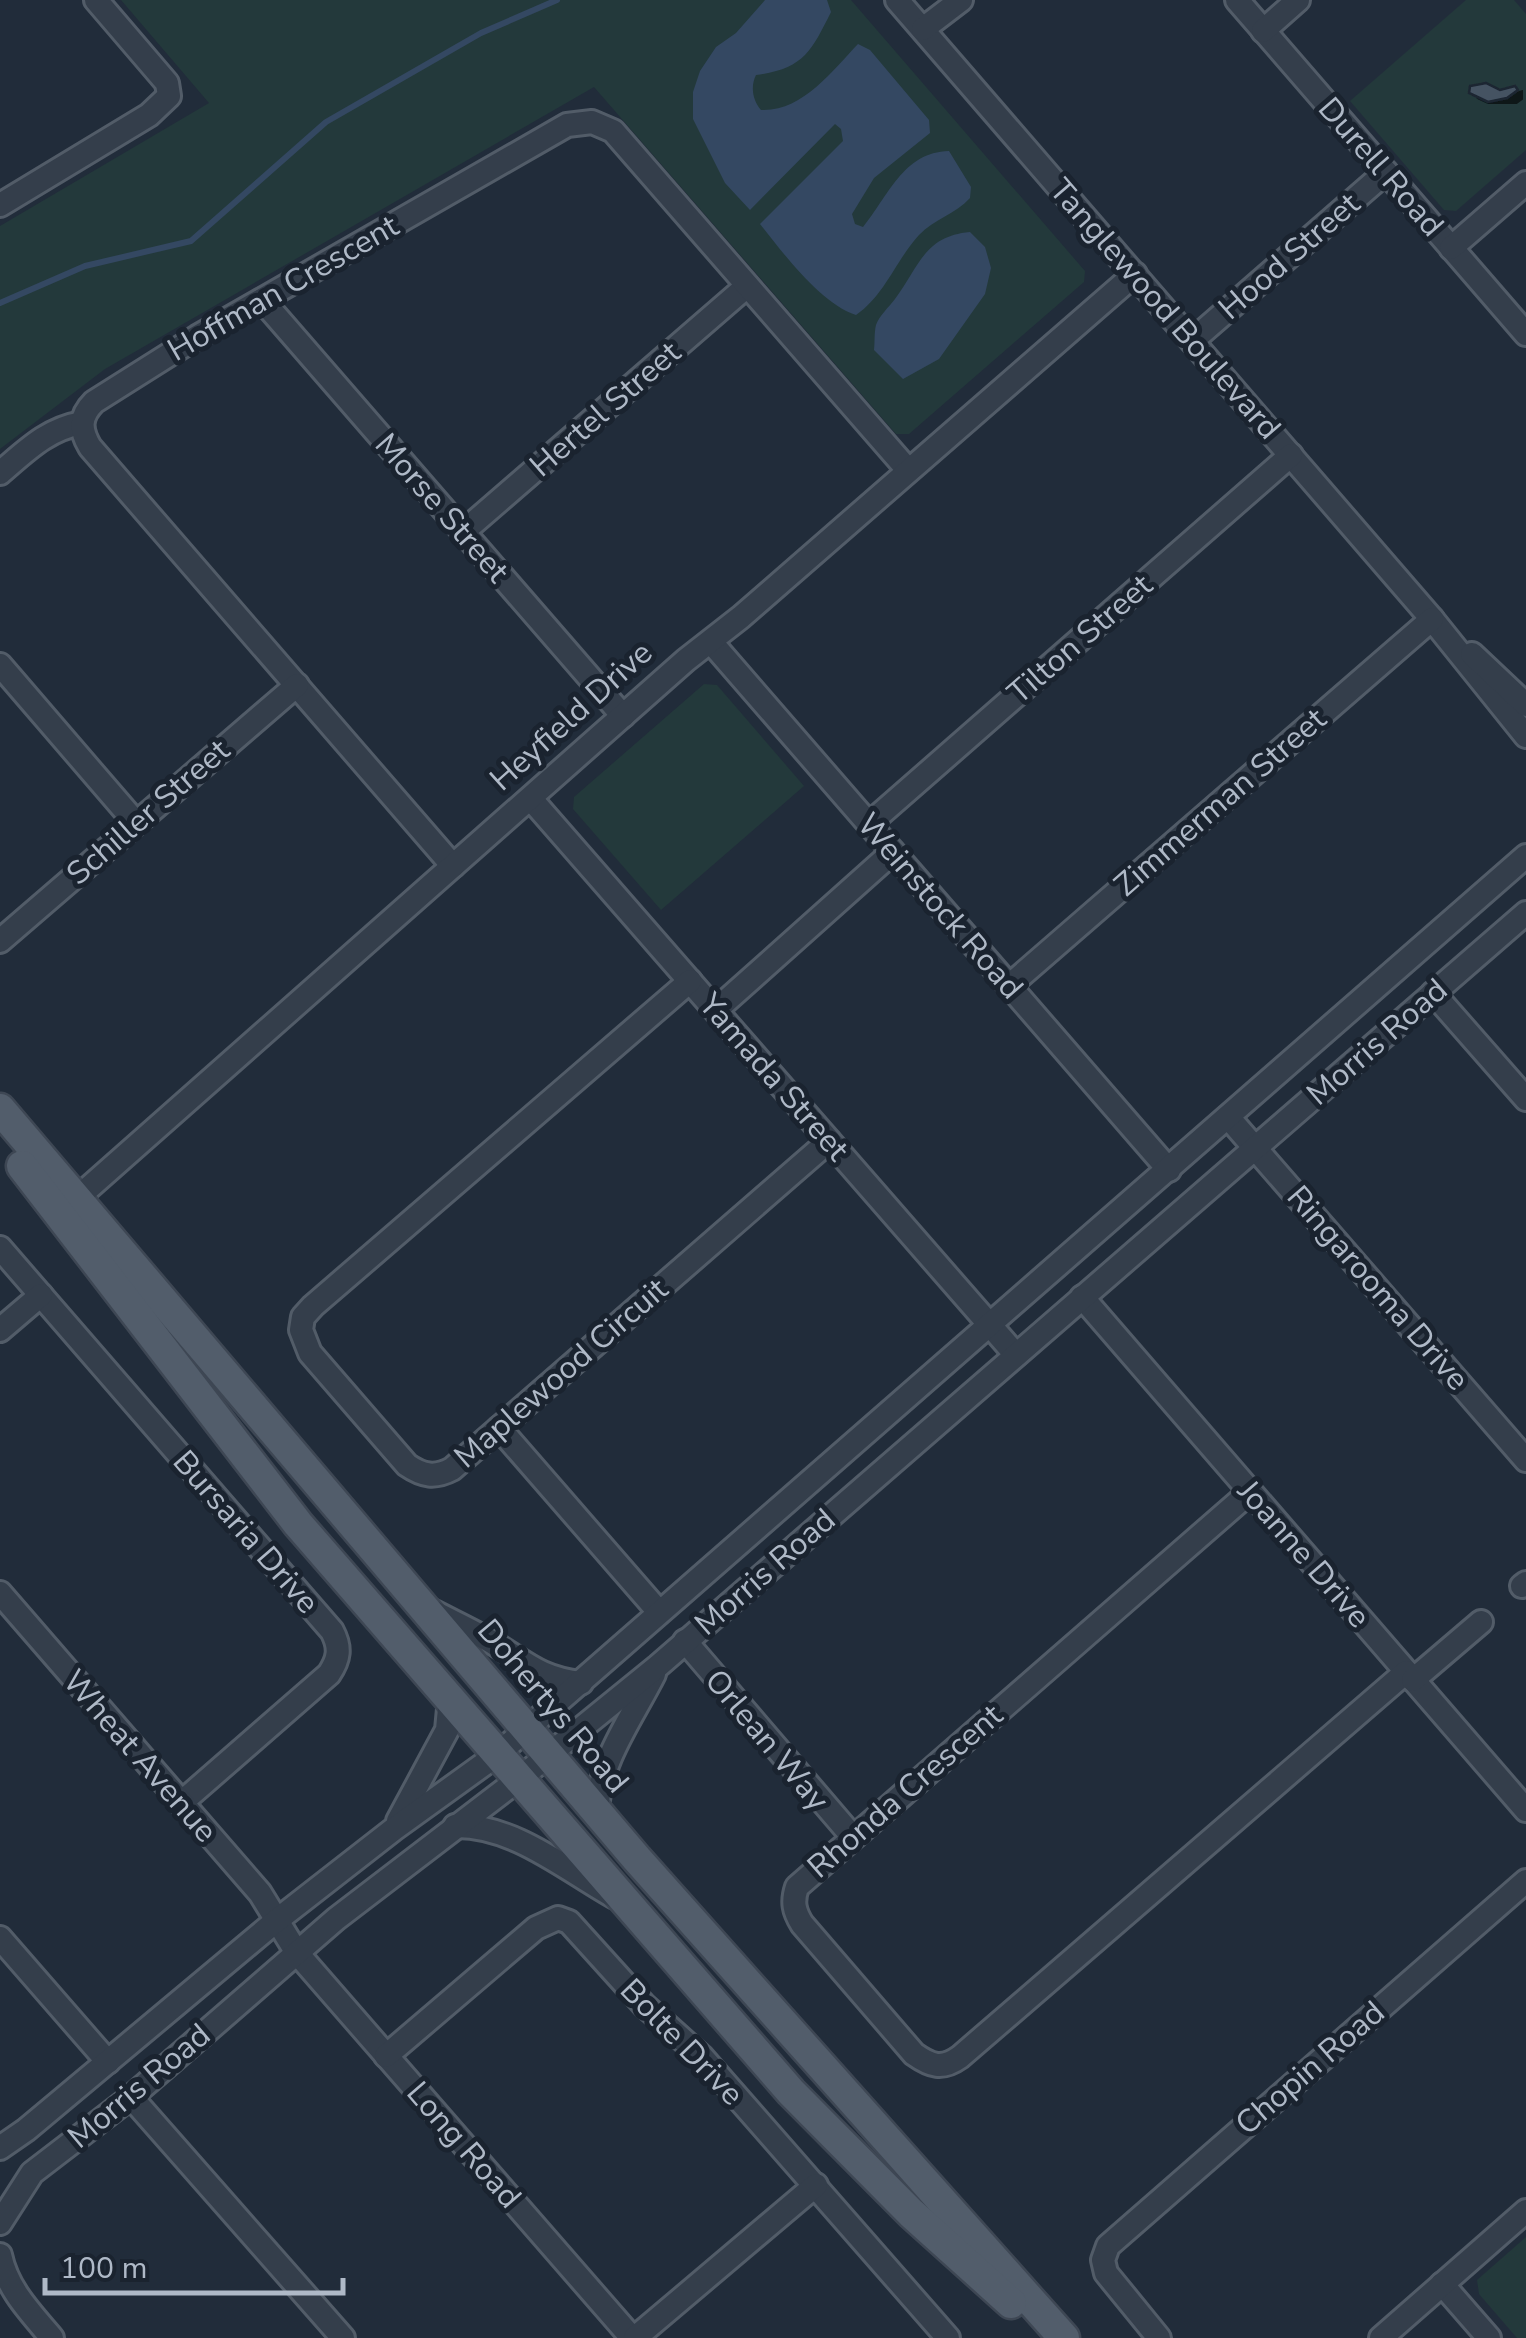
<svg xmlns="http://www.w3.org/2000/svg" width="1526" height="2338" viewBox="0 0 1526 2338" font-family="'Nunito Sans',sans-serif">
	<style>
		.green { fill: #23393b }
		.water { fill: #344862 }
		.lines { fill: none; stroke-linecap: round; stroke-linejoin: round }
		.stream { stroke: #344862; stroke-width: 6 }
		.building { fill: #445262; stroke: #1c2531; stroke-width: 2.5; filter: url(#shadow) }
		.minor-casing { stroke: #525c68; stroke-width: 28 }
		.major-casing { stroke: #3e4754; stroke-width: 35 }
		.minor { stroke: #343e4b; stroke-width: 22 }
		.major { stroke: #525d6b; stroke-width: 30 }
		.labels { text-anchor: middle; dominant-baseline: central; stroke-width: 10; stroke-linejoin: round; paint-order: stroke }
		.street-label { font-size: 32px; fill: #afb9c7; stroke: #1a232f }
	</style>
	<defs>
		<filter id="shadow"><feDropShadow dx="9" dy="5" stdDeviation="0" flood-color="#0009"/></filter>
	</defs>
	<rect width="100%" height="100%" fill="#212c3a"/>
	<g class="green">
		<path d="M121,0H851L1085,271L1084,282L909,434H896L594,87L105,369L0,449V226L209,103Z"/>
		<path d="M1466,0H1514L1526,14V150L1456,211L1444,210L1350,101Z"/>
		<path d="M704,684L717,685L804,786L661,910L573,809L574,797Z"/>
		<path d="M1526,2237V2338H1517L1479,2294L1477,2280Z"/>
	</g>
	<g class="water">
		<path d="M765,0H827L831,12C811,52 803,69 756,75C750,87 753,101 761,110C802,112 832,71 858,44L870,50L929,120L930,133L874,178L852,214L855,224L863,227C888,197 903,152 949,151L971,187L970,198C956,214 934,219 919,235C896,260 885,295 856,315C821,304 783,253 760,224L843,141L841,129L835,124L750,210L725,183L693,119V92L700,71L716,47L736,33Z"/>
		<path d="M970,232L985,247L991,268L985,294L939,359L903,379L874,350C875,342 874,333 876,325C879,316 889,307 895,299C919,267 924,236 970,232Z"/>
	</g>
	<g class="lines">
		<path class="stream" d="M0,303L85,266L191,241L326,122L481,33L557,0"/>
	</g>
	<path class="building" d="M1486,83L1500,90L1515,86L1518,90L1507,98L1488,102L1469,93L1470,86Z"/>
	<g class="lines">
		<g class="minor-casing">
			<g id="minor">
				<path d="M897,0L1432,619L1526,736"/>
				<path d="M1237,0L1526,334"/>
				<path d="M923,29L961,0"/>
				<path d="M1263,31L1298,0"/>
				<path d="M0,205L149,115L169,96L167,83L96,0"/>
				<path d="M1451,248L1526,183"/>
				<path d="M262,300L623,716"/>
				<path d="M1192,341L1386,172"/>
				<path d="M0,473C26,451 47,429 82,423"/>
				<path d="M463,532L747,286"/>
				<path d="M711,642L1169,1170"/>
				<path d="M1472,654L1526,705"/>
				<path d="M0,665L136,823"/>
				<path d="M531,799L1016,1355"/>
				<path d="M869,824L1291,455"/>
				<path d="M453,866L90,447C80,430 79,417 94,402L197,337L567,125L592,122L613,131L908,470"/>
				<path d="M0,941L297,685"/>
				<path d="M690,981L313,1306L303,1317L301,1330L310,1353L407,1465C423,1476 435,1478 452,1469L829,1141"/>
				<path d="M1009,986L1432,619"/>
				<path d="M1433,993L1526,1099"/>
				<path d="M716,1010L893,852"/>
				<path d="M1228,1117L1526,1460"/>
				<path d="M75,1200L686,660L741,617L1135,274"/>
				<path d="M0,1248L332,1631C341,1648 339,1659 329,1674L181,1803"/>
				<path d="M1082,1297L1526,1810"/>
				<path d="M0,1330L41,1295"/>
				<path d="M499,1428L659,1612"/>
				<path d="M1250,1492L797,1887C792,1902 794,1911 802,1924L914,2054C931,2066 942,2070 960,2057L1406,1672"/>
				<path d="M1522,1586L1526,1583"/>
				<path d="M0,1593L260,1893L297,1953L632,2338"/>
				<path d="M432,1611C453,1622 475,1632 495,1644C527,1664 542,1679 581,1683"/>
				<path d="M685,1641L852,1836"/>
				<path d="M1413,1680L1481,1622"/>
				<path d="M597,1811C599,1761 632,1718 654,1674"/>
				<path d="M398,1821L447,1730L450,1698"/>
				<path d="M455,1826C514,1825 565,1869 615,1897"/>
				<path d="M0,1938L108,2062"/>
				<path d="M386,2056L536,1928L558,1918L569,1922L644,2005L702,2057L948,2338"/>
				<path d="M131,2097L343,2338"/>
				<path d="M0,2148L26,2130L276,1921L394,1829L498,1754L1526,856"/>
				<path d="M0,2223L32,2173L131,2097L336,1919L519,1779L658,1666L1526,913"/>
				<path d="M0,2255C7,2289 30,2312 52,2338"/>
				<path d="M1442,2284L1489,2338"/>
				<path d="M635,2338L816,2185"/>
				<path d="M1159,2338L1106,2273L1103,2260L1108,2246L1526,1881"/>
				<path d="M1381,2338L1526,2211"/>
			</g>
		</g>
		<g class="major-casing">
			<g id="major">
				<path d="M0,1109L637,1859L1064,2338"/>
				<path d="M22,1166L298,1524L791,2092L911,2213L1011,2303"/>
			</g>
		</g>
		<use href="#minor" class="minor"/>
		<use href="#major" class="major"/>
	</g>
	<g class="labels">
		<g class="street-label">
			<text transform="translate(1381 167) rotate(49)">Durell Road</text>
			<text transform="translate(1289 256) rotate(-41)">Hood Street</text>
			<text transform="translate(283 288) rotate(-30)">Hoffman Crescent</text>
			<text transform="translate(1165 309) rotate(49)">Tanglewood Boulevard</text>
			<text transform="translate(605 409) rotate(-41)">Hertel Street</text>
			<text transform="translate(442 508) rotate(49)">Morse Street</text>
			<text transform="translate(1080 639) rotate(-41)">Tilton Street</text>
			<text transform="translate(571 716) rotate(-42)">Heyfield Drive</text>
			<text transform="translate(1220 802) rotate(-41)">Zimmerman Street</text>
			<text transform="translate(148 812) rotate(-41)">Schiller Street</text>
			<text transform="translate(940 906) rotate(49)">Weinstock Road</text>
			<text transform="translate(1377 1042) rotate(-41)">Morris Road</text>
			<text transform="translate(774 1077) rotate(49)">Yamada Street</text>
			<text transform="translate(1378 1288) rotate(49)">Ringarooma Drive</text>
			<text transform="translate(561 1373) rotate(-41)">Maplewood Circuit</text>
			<text transform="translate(246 1532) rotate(49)">Bursaria Drive</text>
			<text transform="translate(1304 1554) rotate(49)">Joanne Drive</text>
			<text transform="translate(765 1572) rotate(-41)">Morris Road</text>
			<text transform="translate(553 1706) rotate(50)">Dohertys Road</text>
			<text transform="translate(767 1740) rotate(50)">Orlean Way</text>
			<text transform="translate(140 1756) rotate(49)">Wheat Avenue</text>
			<text transform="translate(905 1791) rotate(-41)">Rhonda Crescent</text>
			<text transform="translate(682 2042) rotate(46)">Bolte Drive</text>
			<text transform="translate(1310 2068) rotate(-41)">Chopin Road</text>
			<text transform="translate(139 2086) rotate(-40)">Morris Road</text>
			<text transform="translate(464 2145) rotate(49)">Long Road</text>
		</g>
	</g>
	<path d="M45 2278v15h298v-15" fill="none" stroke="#afb9c7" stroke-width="5"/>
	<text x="60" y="2278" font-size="30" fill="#afb9c7" stroke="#1a232f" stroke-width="8" paint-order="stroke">100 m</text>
</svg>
